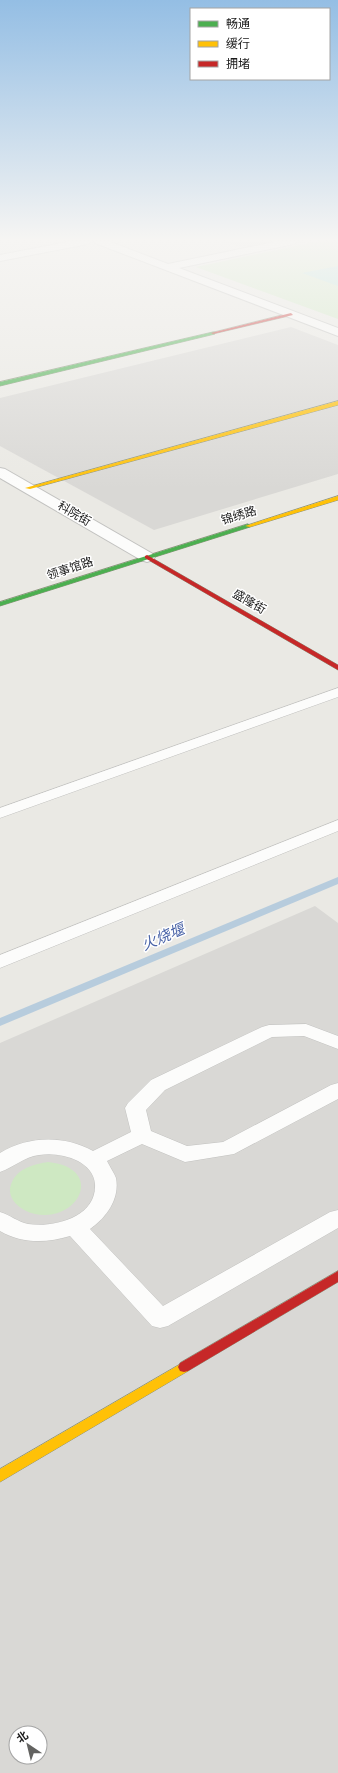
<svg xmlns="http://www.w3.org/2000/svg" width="338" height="1773" viewBox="0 0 338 1773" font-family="Signika,'Noto Sans SC',sans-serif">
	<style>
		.residential { fill: #d9d8d5; fill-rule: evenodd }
		.grass { fill: #cee8c2 }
		.pitch { fill: #afe2d7 }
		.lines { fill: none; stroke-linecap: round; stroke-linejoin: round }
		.stream { fill: #b7ccdd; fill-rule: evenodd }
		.lane-casing { stroke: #c2c2c0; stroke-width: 1 }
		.street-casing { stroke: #c2c2c0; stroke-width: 2 }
		.fast-casing { stroke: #8c937d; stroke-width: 1 }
		.slow-casing { stroke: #8c937d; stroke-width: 1 }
		.jam-casing { stroke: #8c937d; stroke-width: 1 }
		.lane { fill: #fcfcfb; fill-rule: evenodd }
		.street { fill: #fcfcfb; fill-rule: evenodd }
		.fast { fill: #4caf50; fill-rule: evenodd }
		.slow { fill: #ffc107; fill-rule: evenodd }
		.jam { fill: #c62828; fill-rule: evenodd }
		.labels { text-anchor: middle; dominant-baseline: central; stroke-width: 3; stroke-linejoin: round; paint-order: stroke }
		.far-street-label { font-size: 12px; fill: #1b1b1b; stroke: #fff }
		.water-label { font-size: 15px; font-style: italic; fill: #4a64a8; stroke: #fff }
	</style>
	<rect width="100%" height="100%" fill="#eae9e4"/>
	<g class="residential">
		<path d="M223,241H276L243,248Z"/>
		<path d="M291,327L338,345V474L154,530L0,446V398Z"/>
		<path d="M315,906L338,923V1773H0V1043ZM16,1733H40V1757H16Z"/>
	</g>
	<g class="grass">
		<path d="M319,241H338V319L196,267Z"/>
		<path d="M48,1162C106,1168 79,1223 35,1214C21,1211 4,1198 12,1182C18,1168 35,1164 48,1162Z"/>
	</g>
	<path class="pitch" d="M338,266V286L302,273Z"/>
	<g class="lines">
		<path class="stream" d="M338,877V884L0,1026V1018Z"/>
		<g class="lane-casing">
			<g id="lane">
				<path d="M338,688V697L0,818V808Z"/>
				<path d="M338,820V831L0,968V955Z"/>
				<path d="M306,1024L338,1036V1049L304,1036L272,1037L165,1090L146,1110L151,1131L187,1146L223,1142L331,1085L338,1083V1099L234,1154L185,1162L142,1144L107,1161C110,1167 114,1173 116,1178C120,1199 106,1218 90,1229L163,1306L330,1212L338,1210V1228L168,1326L160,1328L152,1326L70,1236C47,1243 22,1244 0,1231V1212C10,1215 18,1222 28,1224C54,1228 97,1217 95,1184C94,1173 87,1166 78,1161C66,1155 52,1153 39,1155C24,1157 14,1167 0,1172V1153C28,1136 64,1135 93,1151L131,1132L125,1108L128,1103L151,1080L262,1027L269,1025Z"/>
			</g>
		</g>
		<g class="street-casing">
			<g id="street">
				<path d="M72,241H93L88,244L0,261V255Z"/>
				<path d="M94,241H108L168,264L279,241H299L294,244L179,268L338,328V336L95,243Z"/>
				<path d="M0,468L5,469L153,554L155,557L153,560L147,562L141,560L0,478Z"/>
			</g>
		</g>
		<g class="fast-casing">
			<g id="fast">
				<path d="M213,332H215V334L0,386V382Z"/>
				<path d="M248,524L251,526L250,527L0,606V602Z"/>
			</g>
		</g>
		<g class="slow-casing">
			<g id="slow">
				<path d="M338,401V405L30,489L25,488Z"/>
				<path d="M338,496V500L250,527L245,526Z"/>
				<path d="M184,1362L188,1363L190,1367L188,1371L0,1482V1469Z"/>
			</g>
		</g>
		<g class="jam-casing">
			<g id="jam">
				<path d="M291,313L293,315L213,334L211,333Z"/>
				<path d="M147,555L338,665V670L145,558V556Z"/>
				<path d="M338,1271V1282L188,1371L184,1372L180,1371L178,1367L180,1363Z"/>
			</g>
		</g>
		<use href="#lane" class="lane"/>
		<use href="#street" class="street"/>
		<use href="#fast" class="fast"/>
		<use href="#slow" class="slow"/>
		<use href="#jam" class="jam"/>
	</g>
	<linearGradient id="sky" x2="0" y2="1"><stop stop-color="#94bee4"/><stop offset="0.49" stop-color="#f6f5f3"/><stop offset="1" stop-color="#f6f5f3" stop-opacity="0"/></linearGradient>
	<rect width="338" height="489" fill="url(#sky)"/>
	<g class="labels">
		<g class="far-street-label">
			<text transform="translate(74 514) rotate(30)">科院街</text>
			<text transform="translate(239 516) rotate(-17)">锦绣路</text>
			<text transform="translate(70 569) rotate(-18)">领事馆路</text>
			<text transform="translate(249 602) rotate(30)">盛隆街</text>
		</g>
		<g class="water-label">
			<text transform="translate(163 937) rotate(-23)">火烧堰</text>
		</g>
	</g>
	<rect x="190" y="8" width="140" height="72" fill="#ffffff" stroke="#a4a4a4"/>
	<rect x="198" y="21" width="20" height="6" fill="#4caf50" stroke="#a4a4a4"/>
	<text x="226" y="28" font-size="12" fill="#1b1b1b">畅通</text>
	<rect x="198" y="41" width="20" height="6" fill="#ffc107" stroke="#a4a4a4"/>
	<text x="226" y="48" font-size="12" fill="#1b1b1b">缓行</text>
	<rect x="198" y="61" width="20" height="6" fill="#c62828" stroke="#a4a4a4"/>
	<text x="226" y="68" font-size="12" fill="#1b1b1b">拥堵</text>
	<g transform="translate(28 1745) rotate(325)"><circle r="19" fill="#ffffff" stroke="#a4a4a4"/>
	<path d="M0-3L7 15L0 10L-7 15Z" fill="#636361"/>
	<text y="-6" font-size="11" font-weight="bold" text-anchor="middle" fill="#1b1b1b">北</text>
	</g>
</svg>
